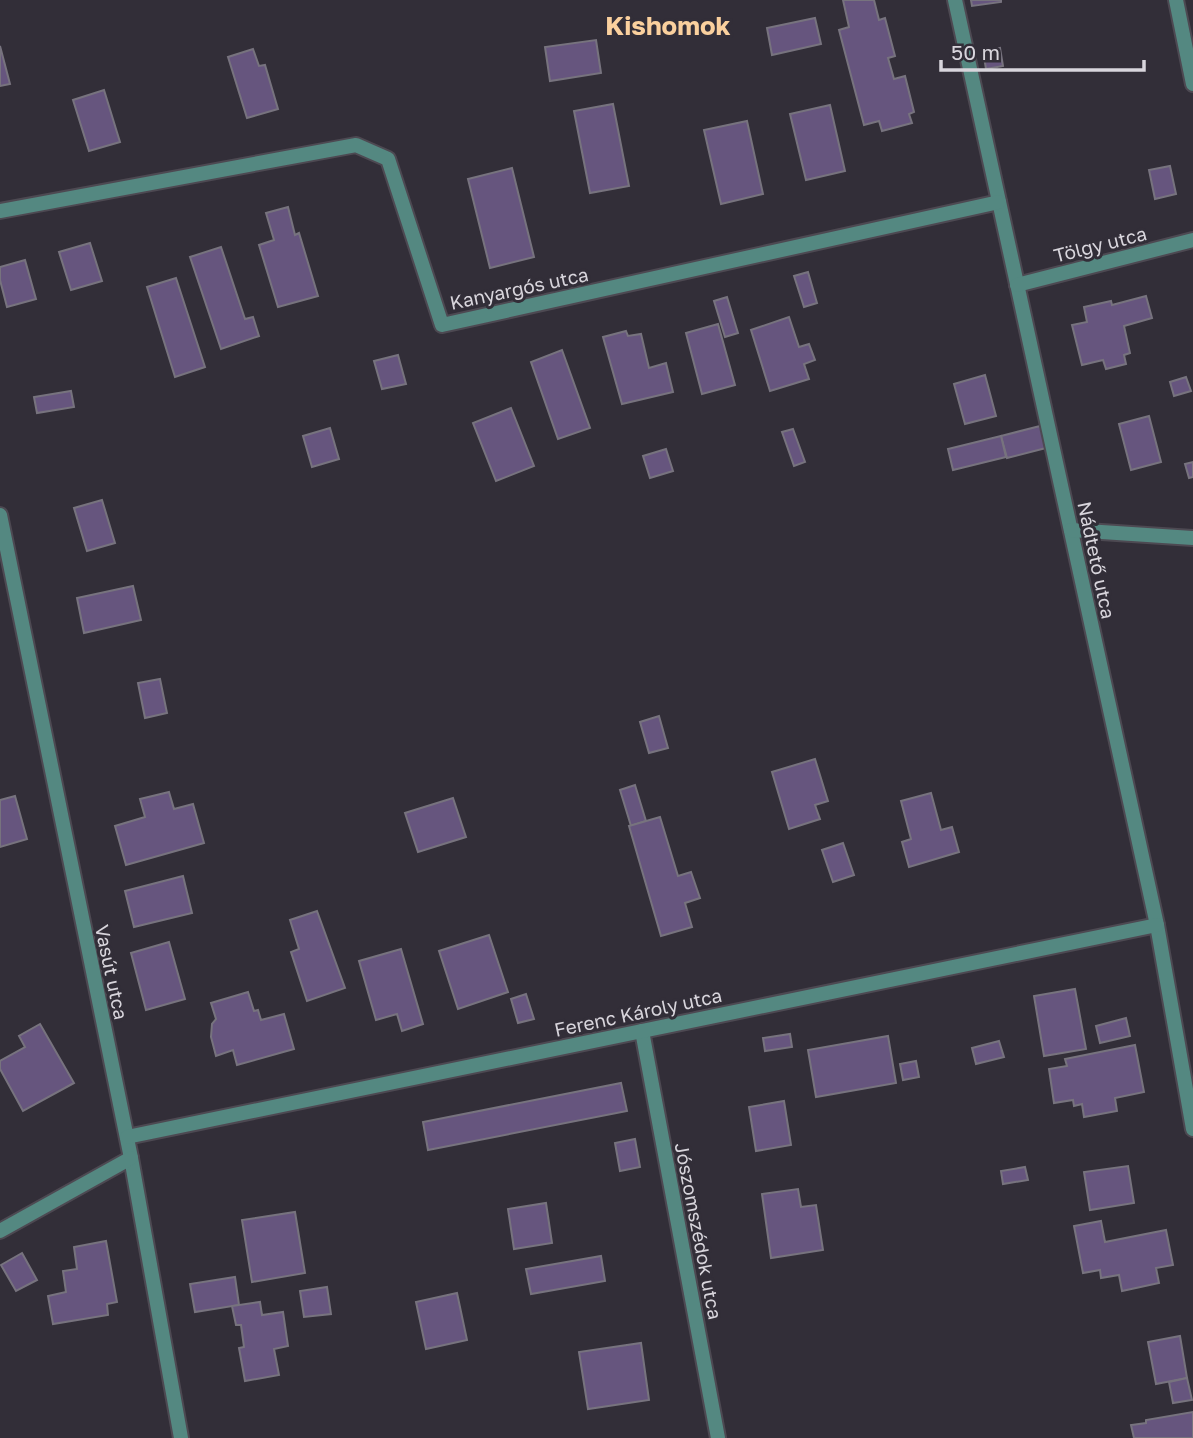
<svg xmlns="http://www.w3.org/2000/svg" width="1193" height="1438" viewBox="0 0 1193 1438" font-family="'Golos Text',sans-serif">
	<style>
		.building { fill: #66557e; stroke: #77737e; stroke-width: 2 }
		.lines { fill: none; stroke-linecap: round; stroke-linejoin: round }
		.minor-casing { stroke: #4d4952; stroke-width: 18 }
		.minor { stroke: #548881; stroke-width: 14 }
		.labels { text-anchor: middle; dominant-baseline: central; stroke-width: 6; stroke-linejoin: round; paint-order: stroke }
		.street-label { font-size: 19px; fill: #d8d5dc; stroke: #322e38 }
		.district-label { font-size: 26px; font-weight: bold; fill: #fad09e; stroke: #322e38 }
	</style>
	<rect width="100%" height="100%" fill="#322e38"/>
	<g class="building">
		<path d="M843,0H874L879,20L885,18L895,56L888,58L894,79L905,76L914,112L909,114L912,123L882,131L879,121L864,125L839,30L849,27Z"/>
		<path d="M971,0H1001V2L972,6Z"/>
		<path d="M815,18L821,44L772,55L767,28Z"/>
		<path d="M596,40L601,73L550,81L545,47Z"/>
		<path d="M0,46L10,84L0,86Z"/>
		<path d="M1000,48L1003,66L986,69L983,51Z"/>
		<path d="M253,49L259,66L265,65L278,109L247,118L228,57Z"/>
		<path d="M104,90L120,142L89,151L73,100Z"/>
		<path d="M613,104L629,186L590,193L574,111Z"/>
		<path d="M830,105L845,171L806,180L790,114Z"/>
		<path d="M747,121L763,194L721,204L704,130Z"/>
		<path d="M1170,166L1176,194L1155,199L1149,170Z"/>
		<path d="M512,168L534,257L490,268L468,179Z"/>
		<path d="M288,207L295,235L299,233L318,296L278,307L259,245L274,240L266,213Z"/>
		<path d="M90,243L102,281L71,290L59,252Z"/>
		<path d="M221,247L245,319L253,317L259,336L221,349L190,257Z"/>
		<path d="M25,260L36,299L7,307L0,280V267Z"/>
		<path d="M808,272L817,303L804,307L794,276Z"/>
		<path d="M176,278L205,367L175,377L147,287Z"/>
		<path d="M1146,296L1152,318L1124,326L1130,353L1124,355L1126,364L1106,369L1103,360L1082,365L1072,325L1087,322L1084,307L1111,301L1112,305Z"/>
		<path d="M727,297L738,333L725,337L714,301Z"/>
		<path d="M789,317L799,347L809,344L815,360L804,364L809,379L770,391L751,330Z"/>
		<path d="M718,324L735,385L702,394L686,333Z"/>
		<path d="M626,331L628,336L641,334L649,368L666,363L673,392L622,404L603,337Z"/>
		<path d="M562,350L590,428L558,439L531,362Z"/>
		<path d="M398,355L406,384L382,389L374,361Z"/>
		<path d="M985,375L996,416L965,424L954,384Z"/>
		<path d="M1186,377L1191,391L1174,396L1170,382Z"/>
		<path d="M71,391L74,407L37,413L34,397Z"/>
		<path d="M511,408L534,466L496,481L473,423Z"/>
		<path d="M1149,416L1161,462L1131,470L1119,424Z"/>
		<path d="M1040,426L1046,448L1007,458L1001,436Z"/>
		<path d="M330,428L339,459L312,467L303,436Z"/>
		<path d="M793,429L805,462L794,466L782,432Z"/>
		<path d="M1001,436L1006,457L953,470L948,449Z"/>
		<path d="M666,449L673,471L650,478L643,456Z"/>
		<path d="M1193,462V477L1189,478L1185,464Z"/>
		<path d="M102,500L115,543L87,551L74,508Z"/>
		<path d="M133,586L141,620L84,633L77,598Z"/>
		<path d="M160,679L167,713L145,718L138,683Z"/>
		<path d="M659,716L668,748L649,753L640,722Z"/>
		<path d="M815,759L828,801L815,805L820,819L789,829L772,772Z"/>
		<path d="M635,785L646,821L631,826L620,790Z"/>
		<path d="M169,792L174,809L193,804L204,843L126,865L115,826L145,817L140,799Z"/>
		<path d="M931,793L941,830L952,827L959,852L909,867L902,842L911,839L901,801Z"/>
		<path d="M15,796L27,839L0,847V800Z"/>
		<path d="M453,798L466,837L418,852L405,813Z"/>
		<path d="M660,817L678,876L691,872L700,898L685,903L692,927L661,936L629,826Z"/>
		<path d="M843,843L854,875L833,882L822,850Z"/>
		<path d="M183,876L192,913L134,927L125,891Z"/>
		<path d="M317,911L345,988L307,1001L291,952L299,949L290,920Z"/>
		<path d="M489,935L508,992L458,1009L439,951Z"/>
		<path d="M169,942L185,999L146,1010L131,953Z"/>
		<path d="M401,949L423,1024L402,1031L397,1014L376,1020L359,961Z"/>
		<path d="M1075,989L1086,1049L1044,1056L1034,996Z"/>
		<path d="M248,992L254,1011L258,1010L261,1020L284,1014L294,1049L237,1065L233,1050L216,1056L211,1037L212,1024L216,1019L211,1003Z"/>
		<path d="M526,994L534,1019L518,1023L511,999Z"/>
		<path d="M1126,1018L1130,1036L1100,1043L1096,1026Z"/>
		<path d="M40,1024L74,1083L23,1111L0,1069V1061L25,1047L19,1036Z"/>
		<path d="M790,1034L792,1047L765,1051L763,1038Z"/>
		<path d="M888,1036L896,1083L816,1097L808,1050Z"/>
		<path d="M999,1041L1004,1057L976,1064L972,1048Z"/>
		<path d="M1135,1045L1144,1092L1115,1098L1117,1111L1084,1117L1082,1104L1074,1106L1073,1100L1054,1103L1049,1069L1067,1066L1065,1059Z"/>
		<path d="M916,1061L919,1077L903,1080L900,1064Z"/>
		<path d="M621,1083L627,1111L428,1150L423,1122Z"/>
		<path d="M784,1101L791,1145L756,1151L749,1107Z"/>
		<path d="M635,1139L640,1167L620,1171L615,1143Z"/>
		<path d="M1128,1166L1134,1203L1090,1210L1084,1172Z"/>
		<path d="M1025,1167L1028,1180L1003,1184L1001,1171Z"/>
		<path d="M798,1189L801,1207L816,1205L823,1250L771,1258L762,1194Z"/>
		<path d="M546,1203L552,1243L514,1249L508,1209Z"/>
		<path d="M295,1212L305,1273L252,1282L242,1220Z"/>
		<path d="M1101,1221L1105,1242L1166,1230L1173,1265L1156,1268L1159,1283L1122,1291L1119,1275L1101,1278L1100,1270L1083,1273L1074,1226Z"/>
		<path d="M106,1241L117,1302L107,1304L108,1315L53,1324L48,1296L66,1292L63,1271L77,1269L74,1247Z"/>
		<path d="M22,1253L37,1280L16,1291L1,1265Z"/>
		<path d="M601,1256L605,1281L531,1294L526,1269Z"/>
		<path d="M235,1277L239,1305L195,1312L190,1284Z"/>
		<path d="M327,1287L331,1314L304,1317L300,1291Z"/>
		<path d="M457,1293L467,1340L426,1349L416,1302Z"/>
		<path d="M260,1302L262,1315L283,1312L288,1346L274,1349L279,1375L245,1381L239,1348L244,1347L241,1325H236L232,1306Z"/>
		<path d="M1180,1336L1187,1378L1156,1384L1148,1342Z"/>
		<path d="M641,1343L649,1400L588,1409L579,1352Z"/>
		<path d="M1187,1378L1192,1400L1173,1403L1169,1382Z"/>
		<path d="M1193,1412V1438H1134L1131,1425L1146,1423V1420Z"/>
	</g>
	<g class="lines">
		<g class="minor-casing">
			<g id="minor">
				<path d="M955,0L1157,925L1193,1129"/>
				<path d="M1176,0L1193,84"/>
				<path d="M0,211L356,145L388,159L442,325L999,202"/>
				<path d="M1017,285L1193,240"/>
				<path d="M0,515L131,1158L181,1438"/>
				<path d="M1071,530L1193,538"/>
				<path d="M642,1031L718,1438"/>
				<path d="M127,1137L1157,925"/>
				<path d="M0,1231L131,1158"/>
			</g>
		</g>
		<use href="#minor" class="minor"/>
	</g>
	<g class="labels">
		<g class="street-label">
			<text transform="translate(1100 244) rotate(-14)">Tölgy utca</text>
			<text transform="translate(519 288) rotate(-12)">Kanyargós utca</text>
			<text transform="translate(1097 560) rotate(78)">Nádtető utca</text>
			<text transform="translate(112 972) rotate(78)">Vasút utca</text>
			<text transform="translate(638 1012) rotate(-12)">Ferenc Károly utca</text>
			<text transform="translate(699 1231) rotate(79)">Jószomszédok utca</text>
		</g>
		<g class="district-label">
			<text x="668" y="25">Kishomok</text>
		</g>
	</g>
	<path d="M941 60v10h203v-10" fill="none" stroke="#d8d5dc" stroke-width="3.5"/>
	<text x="951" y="60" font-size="21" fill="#d8d5dc" stroke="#322e38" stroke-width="5" paint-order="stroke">50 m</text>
</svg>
